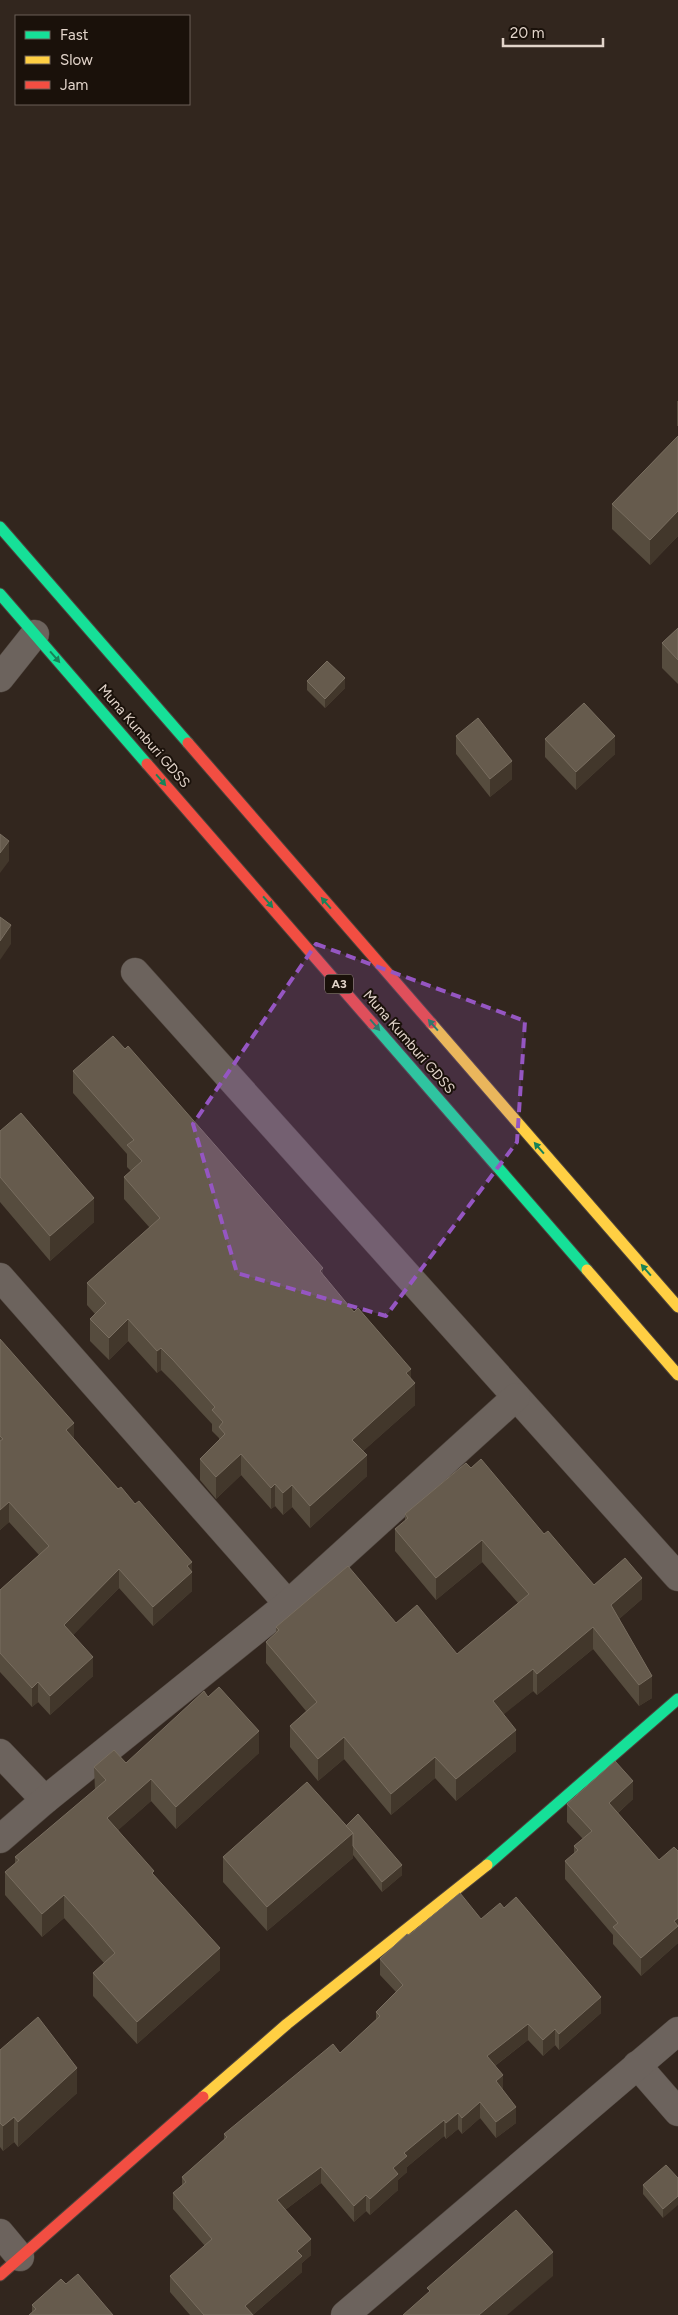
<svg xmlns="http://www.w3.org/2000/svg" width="678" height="2315" viewBox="0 0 678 2315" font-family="Figtree,sans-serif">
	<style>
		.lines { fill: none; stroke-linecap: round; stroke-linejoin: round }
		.street-casing { stroke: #4d433c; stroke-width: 29 }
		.fast-casing { stroke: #4d433c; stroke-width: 13 }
		.slow-casing { stroke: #4d433c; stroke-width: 13 }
		.jam-casing { stroke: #4d433c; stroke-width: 13 }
		.street { stroke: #6c635d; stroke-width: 28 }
		.fast { stroke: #16e098; stroke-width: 11 }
		.slow { stroke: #ffcf43; stroke-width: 11 }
		.jam { stroke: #f24e42; stroke-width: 11 }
		.wall { fill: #564c3e }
		.shaded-wall { fill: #42372b }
		.building { fill: #665b4d; stroke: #796e60 }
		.oneway { fill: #188358 }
		.marked { fill: #9556c2; fill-opacity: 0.2; stroke: #9556c2; stroke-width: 4; stroke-dasharray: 10 6; stroke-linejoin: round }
		.labels { text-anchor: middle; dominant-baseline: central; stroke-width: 4; stroke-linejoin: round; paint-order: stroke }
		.shield { fill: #1a110a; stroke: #a69a90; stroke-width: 1 }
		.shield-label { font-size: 12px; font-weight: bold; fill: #e2d4ca }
		.street-label { font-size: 14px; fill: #e2d4ca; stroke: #1a110a }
	</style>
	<rect width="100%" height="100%" fill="#32261e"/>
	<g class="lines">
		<g class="street-casing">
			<g id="street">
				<path d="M0,678L35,634"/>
				<path d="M135,972L678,1577"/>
				<path d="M0,1277L288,1604"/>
				<path d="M0,1753L45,1800"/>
				<path d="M0,1839L45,1800L288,1604L516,1397"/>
				<path d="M637,2065L678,2112"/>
				<path d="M0,2233L20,2257"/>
				<path d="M345,2315L678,2031"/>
			</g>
		</g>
		<g class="fast-casing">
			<g id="fast">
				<path d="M0,527L188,743"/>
				<path d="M0,594L147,764"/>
				<path d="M373,1024L587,1270"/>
				<path d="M487,1865L678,1699"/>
			</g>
		</g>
		<g class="slow-casing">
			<g id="slow">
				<path d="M431,1023L678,1307"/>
				<path d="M587,1270L678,1375"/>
				<path d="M203,2097L287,2024L487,1865"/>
			</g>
		</g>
		<g class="jam-casing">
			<g id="jam">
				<path d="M188,743L431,1023"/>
				<path d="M147,764L373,1024"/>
				<path d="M0,2275L203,2097"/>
			</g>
		</g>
		<use href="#street" class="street"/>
		<use href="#fast" class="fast"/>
		<use href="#slow" class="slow"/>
		<use href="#jam" class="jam"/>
	</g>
	<g class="wall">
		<rect x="677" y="401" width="1" height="25"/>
		<path d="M678,436V536L650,565L612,529V504Z"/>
		<path d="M678,628V684L662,668V643Z"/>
		<path d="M307,681L345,688L325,708L307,690Z"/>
		<path d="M456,736L512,779L490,797L456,754Z"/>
		<path d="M545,739L615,754L576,790L545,757Z"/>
		<path d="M73,1071L323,1276L411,1379L415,1405L363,1451L367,1476L310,1528L292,1507L283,1515L275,1506L271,1509L241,1475L216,1499L200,1480V1459L219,1441V1438L212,1431V1424L173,1382L161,1370L157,1373L128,1341L109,1360L90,1341V1319L95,1314L87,1305V1283L150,1228L124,1199V1177L131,1171L127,1167V1154L73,1093Z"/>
		<path d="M0,1131L94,1222L50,1261L0,1202Z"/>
		<path d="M0,1339L74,1439L192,1571V1591L153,1626L119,1588L73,1635L93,1676L50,1715L38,1702L32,1707L0,1672V1590L39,1555L9,1522L0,1530Z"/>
		<path d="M471,1468L544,1534L594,1585L642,1599L619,1619L652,1698L639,1706L593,1649L537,1695L533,1691L503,1714L516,1751L456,1801L435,1778L391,1815L344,1759L318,1781L290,1747V1726L306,1711L266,1663V1642L276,1633V1627L396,1623L457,1654L518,1603L482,1562L436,1600L395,1551V1529L405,1521V1514Z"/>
		<path d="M259,1753L176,1829L151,1801L118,1830L154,1875L220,1970L137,2044L93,1996V1973L104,1963L64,1918L42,1937L5,1895V1872L15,1864V1857L95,1790L94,1767L126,1763Z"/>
		<path d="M633,1799L618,1813L659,1860L678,1851V1943L641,1976L613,1944V1935L565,1879V1861L574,1854V1846L583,1839L567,1822V1804Z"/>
		<path d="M346,1826L402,1875L382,1892L353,1855V1858L267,1931L223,1882V1857Z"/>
		<path d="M504,1908L601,2013L559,2050L555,2045L543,2056L528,2040L495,2066L503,2090L516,2123L496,2138L480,2118L462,2134L458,2129L446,2139L444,2136L407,2167V2172L398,2180V2190L370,2215L366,2211L354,2222L321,2183L285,2210L311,2255L302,2263V2272L253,2315H190L170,2292V2276L205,2246L173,2209V2193L182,2185V2177L224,2140V2134L340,2053L376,2020V2012L396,1992L380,1975V1959L409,1935L481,1919Z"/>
		<path d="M0,2050L77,2093L18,2147L14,2142L3,2151L0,2147Z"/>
		<path d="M678,2178L663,2218L643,2194V2185Z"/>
		<path d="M66,2284L32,2313V2305Z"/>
	</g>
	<g class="shaded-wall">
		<path d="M678,511V536L650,565V540Z"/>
		<path d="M345,678V688L325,708V699Z"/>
		<path d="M615,736V754L576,790V772Z"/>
		<path d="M512,761V779L490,797V779Z"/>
		<path d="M9,841V861L0,873V853Z"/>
		<path d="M11,925V944L0,960V941Z"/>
		<path d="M94,1198V1222L50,1261V1236Z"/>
		<path d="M323,1268V1290L320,1271Z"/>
		<path d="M128,1319V1341L109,1360V1338Z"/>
		<path d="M161,1348V1370L157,1373V1351Z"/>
		<path d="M411,1369V1387L415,1383V1405L352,1461V1440L406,1373Z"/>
		<path d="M74,1423V1442L66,1430Z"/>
		<path d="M241,1454V1475L216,1499V1477Z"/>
		<path d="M367,1455V1476L310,1528V1506Z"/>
		<path d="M275,1484V1506L271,1509V1488Z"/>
		<path d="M292,1485V1507L283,1515V1493Z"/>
		<path d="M9,1502V1522L0,1530V1510Z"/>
		<path d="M482,1540V1562L436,1600V1578Z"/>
		<path d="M192,1562V1591L153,1626V1607L187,1566Z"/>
		<path d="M119,1569V1588L64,1644V1625Z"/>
		<path d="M642,1578V1599L611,1626V1605Z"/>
		<path d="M593,1627V1649L537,1695V1674Z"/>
		<path d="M93,1657V1676L50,1715V1696Z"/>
		<path d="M533,1669V1691L493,1723V1701Z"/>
		<path d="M652,1676V1698L639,1706V1685Z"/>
		<path d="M38,1682V1702L32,1707V1688Z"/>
		<path d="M516,1730V1751L456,1801V1779Z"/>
		<path d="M259,1731V1753L176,1829V1807Z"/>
		<path d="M344,1737V1759L318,1781V1759Z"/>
		<path d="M435,1757V1778L391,1815V1794Z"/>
		<path d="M151,1779V1801L107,1840V1818Z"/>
		<path d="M633,1781V1799L609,1821V1803Z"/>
		<path d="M353,1833V1858L267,1931V1907Z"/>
		<path d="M402,1865V1875L382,1892V1882Z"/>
		<path d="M64,1895V1918L42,1937V1914Z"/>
		<path d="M678,1918V1943L641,1976V1958Z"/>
		<path d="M220,1948V1970L137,2044V2022Z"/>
		<path d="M601,1997V2013L559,2050V2034Z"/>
		<path d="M528,2024V2040L487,2072V2056Z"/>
		<path d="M555,2029V2045L543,2056V2040Z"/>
		<path d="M77,2068V2093L18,2147V2122Z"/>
		<path d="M503,2075V2091L496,2081Z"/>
		<path d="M480,2102V2118L462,2134V2118Z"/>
		<path d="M516,2107V2123L496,2138V2122Z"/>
		<path d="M458,2113V2129L446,2139V2123Z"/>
		<path d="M14,2117V2142L3,2151V2126Z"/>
		<path d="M444,2120V2136L407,2167V2172L398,2180V2190L370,2215V2199L404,2153Z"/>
		<path d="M321,2167V2183L277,2216V2200Z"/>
		<path d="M366,2195V2211L354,2222V2206Z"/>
		<path d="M678,2196V2205L663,2218V2209Z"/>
		<path d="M311,2239V2255L302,2263V2272L253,2315L245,2306L297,2251Z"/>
		<path d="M553,2252V2276L507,2315H479Z"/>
	</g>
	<g class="building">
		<path d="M678,436V511L650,540L612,504Z"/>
		<path d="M678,628V660L662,643Z"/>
		<path d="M327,661L345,678L325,699L307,681Z"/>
		<path d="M584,703L615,736L576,772L545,739Z"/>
		<path d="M478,718L512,761L490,779L456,736Z"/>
		<path d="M0,834L9,841L0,853Z"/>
		<path d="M0,917L11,925L0,941Z"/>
		<path d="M113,1036L125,1049L128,1046L323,1268L320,1271L354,1312L358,1308L411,1369L406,1373L415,1383L352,1440L367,1455L310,1506L292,1485L283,1493L275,1484L271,1488L241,1454L216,1477L200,1459L225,1434L219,1427L223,1422L212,1410L215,1407L173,1360L161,1348L157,1351L128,1319L109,1338L90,1319L106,1303L87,1283L160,1218L124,1177L142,1161L127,1145L134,1140L73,1071Z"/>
		<path d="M21,1113L94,1198L50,1236L0,1177V1131Z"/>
		<path d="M0,1339L74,1423L66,1430L118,1489L121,1487L135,1504L139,1501L192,1562L187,1566L192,1572L153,1607L119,1569L64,1625L93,1657L50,1696L38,1682L32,1688L0,1653V1590L49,1546L9,1502L0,1510V1441L3,1439L0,1436Z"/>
		<path d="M481,1459L544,1534L548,1531L594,1585L625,1558L642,1578L611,1605L652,1676L639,1685L593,1627L537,1674L533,1669L493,1701L516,1730L456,1779L435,1757L391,1794L344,1737L318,1759L290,1726L317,1702L266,1642L279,1630L276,1627L348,1566L396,1623L417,1605L457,1654L529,1594L482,1540L436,1578L395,1529L408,1518L405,1514L466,1463L471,1468Z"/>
		<path d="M219,1687L259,1731L176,1807L151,1779L107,1818L154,1871L152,1873L220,1948L137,2022L93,1973L115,1953L92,1926L64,1895L42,1914L5,1872L19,1860L15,1857L106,1780L94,1767L114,1750L126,1763L204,1691L208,1697Z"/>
		<path d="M615,1761L633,1781L609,1803L659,1860L674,1847L678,1851V1918L674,1921L678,1926L641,1958L613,1927L618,1923L565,1861L578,1850L574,1846L592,1831L567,1804Z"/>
		<path d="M307,1782L353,1833L267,1907L223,1857Z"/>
		<path d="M358,1814L402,1865L382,1882L353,1846V1833L346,1826Z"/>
		<path d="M460,1893L481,1919L500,1903L504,1908L516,1897L601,1997L559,2034L555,2029L543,2040L528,2024L487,2056L503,2075L496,2081L516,2107L496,2122L480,2102L462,2118L458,2113L446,2123L444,2120L404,2153L407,2156L393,2168L398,2174L370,2199L366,2195L354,2206L321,2167L277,2200L311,2239L297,2251L302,2256L245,2306L253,2315H204L170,2276L212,2239L173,2193L186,2182L182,2177L227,2137L224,2134L333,2044L340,2053L380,2016L376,2012L403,1985L380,1959L407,1934L409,1935Z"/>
		<path d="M38,2017L77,2068L18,2122L14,2117L3,2126L0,2123V2050Z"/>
		<path d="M666,2165L678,2178V2196L663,2209L643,2185Z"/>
		<path d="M516,2210L553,2252L479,2315H403L430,2291L427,2288Z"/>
		<path d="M78,2274L113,2315H29L36,2309L32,2305L61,2279L66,2284Z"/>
	</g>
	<defs><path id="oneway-solid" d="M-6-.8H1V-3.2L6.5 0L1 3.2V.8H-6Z" transform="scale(1.25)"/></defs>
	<g class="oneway">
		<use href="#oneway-solid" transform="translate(55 657) rotate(49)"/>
		<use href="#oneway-solid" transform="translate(161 780) rotate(49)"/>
		<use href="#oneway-solid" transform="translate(268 902) rotate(49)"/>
		<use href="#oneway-solid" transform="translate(326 903) rotate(-131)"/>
		<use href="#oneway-solid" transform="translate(375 1025) rotate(49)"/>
		<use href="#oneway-solid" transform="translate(433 1025) rotate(-131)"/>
		<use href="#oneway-solid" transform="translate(539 1148) rotate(-131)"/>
		<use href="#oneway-solid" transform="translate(646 1270) rotate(-131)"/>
	</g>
	<path class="marked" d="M316,944L525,1021L517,1142L386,1316L237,1273L193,1124Z"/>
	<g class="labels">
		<rect class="shield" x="325" y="974.5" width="28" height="19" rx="4"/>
		<g class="shield-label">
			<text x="339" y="984">A3</text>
		</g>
		<g class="street-label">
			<text transform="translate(144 736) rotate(49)">Muna Kumburi GDSS</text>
			<text transform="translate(409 1042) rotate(49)">Muna Kumburi GDSS</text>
		</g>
	</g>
	<rect x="15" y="15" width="175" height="90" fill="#1a110a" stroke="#6a5f57"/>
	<rect x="25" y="31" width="25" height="8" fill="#16e098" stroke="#6a5f57"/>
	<text x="60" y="40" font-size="15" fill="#e2d4ca">Fast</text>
	<rect x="25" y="56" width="25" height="8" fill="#ffcf43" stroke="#6a5f57"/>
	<text x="60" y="65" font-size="15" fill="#e2d4ca">Slow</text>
	<rect x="25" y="81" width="25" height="8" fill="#f24e42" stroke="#6a5f57"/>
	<text x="60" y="90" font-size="15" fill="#e2d4ca">Jam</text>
	<path d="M503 38v8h100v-8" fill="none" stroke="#e2d4ca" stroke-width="2.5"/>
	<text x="510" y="38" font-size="15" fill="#e2d4ca" stroke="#1a110a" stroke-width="4" paint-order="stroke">20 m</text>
</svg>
